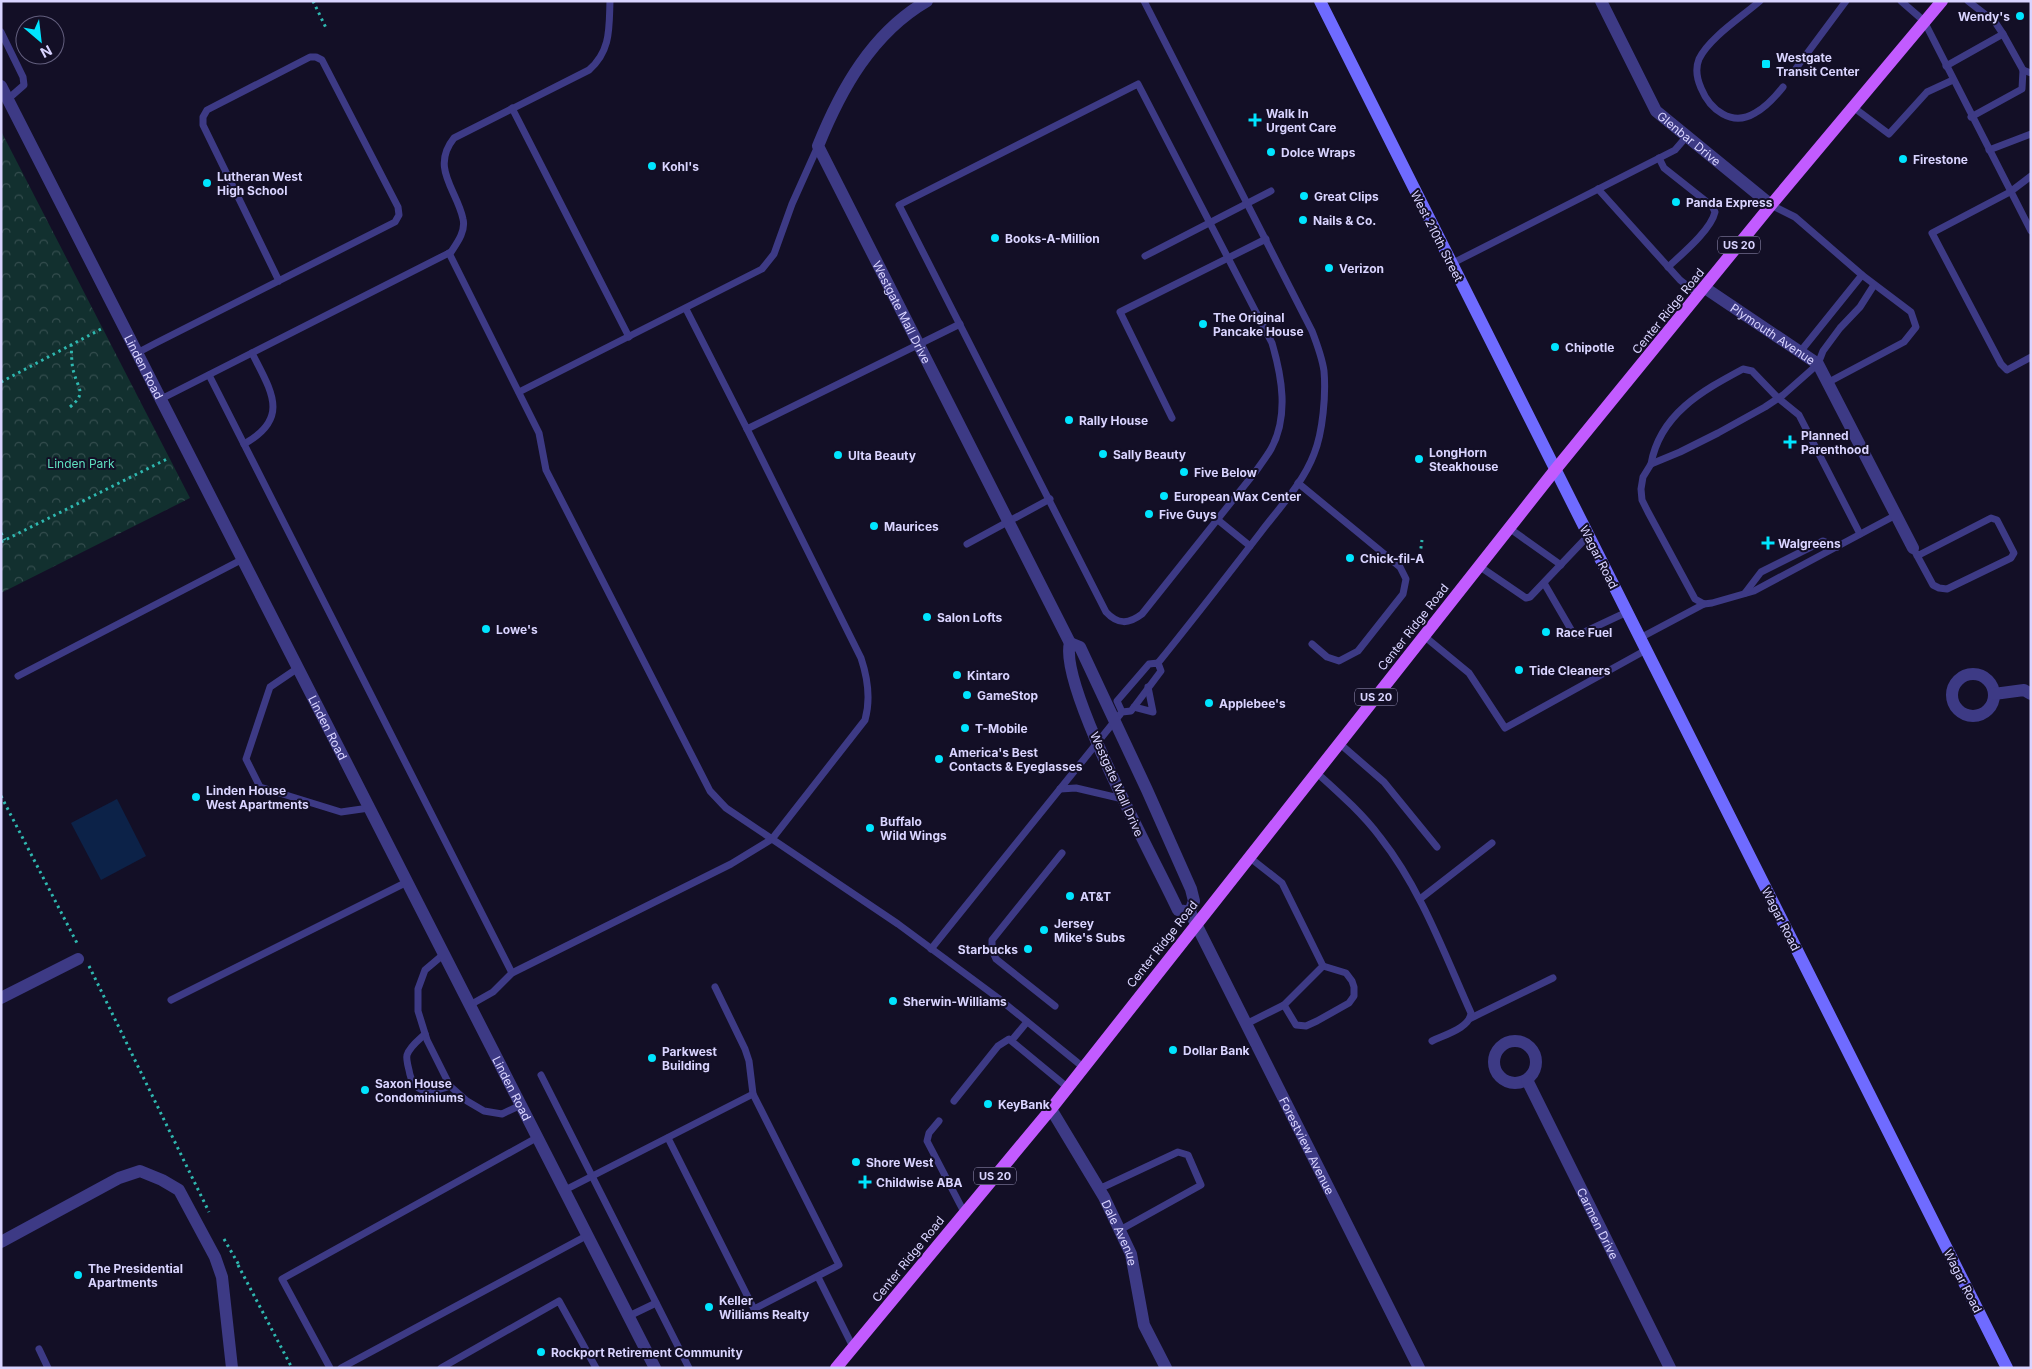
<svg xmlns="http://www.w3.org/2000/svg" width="2032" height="1369" viewBox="0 0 2032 1369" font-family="Inter,sans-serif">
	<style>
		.forest { fill: url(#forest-crowns) }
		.water { fill: #0c2248 }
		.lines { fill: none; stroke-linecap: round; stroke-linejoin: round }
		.path { stroke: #2fb8b0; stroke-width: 3; stroke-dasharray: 2.5 4; stroke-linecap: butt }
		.lane { stroke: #3d3a85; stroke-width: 7 }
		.street { stroke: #3d3a85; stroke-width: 12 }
		.secondary { stroke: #6f6bff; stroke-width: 12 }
		.primary { stroke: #c25bff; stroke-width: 12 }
		.poi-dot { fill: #00e5ff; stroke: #130f26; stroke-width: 2 }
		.labels { text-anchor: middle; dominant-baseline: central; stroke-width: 4; stroke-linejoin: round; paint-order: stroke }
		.shield { fill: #130f26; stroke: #9e99be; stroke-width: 1 }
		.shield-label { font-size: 11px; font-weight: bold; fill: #d9d4ff }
		.poi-label { font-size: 12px; font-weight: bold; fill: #d9d4ff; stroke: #130f26; text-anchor: start }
		.street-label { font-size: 12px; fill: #d9d4ff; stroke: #130f26 }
		.park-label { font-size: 12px; fill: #5fe0c0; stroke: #130f26 }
	</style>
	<defs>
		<pattern id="forest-crowns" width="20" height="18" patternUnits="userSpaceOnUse" patternTransform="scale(1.25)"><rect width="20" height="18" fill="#12302f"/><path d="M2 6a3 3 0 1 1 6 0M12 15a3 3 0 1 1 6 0" fill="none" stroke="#344d4e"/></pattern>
	</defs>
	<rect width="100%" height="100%" fill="#130f26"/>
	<path class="forest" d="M1,131L190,498L1,593Z"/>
	<path class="water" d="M117,799L146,856L101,880L71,823Z"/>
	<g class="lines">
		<g class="path">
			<path d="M313,1L327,30"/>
			<path d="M1,382L103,328"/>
			<path d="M70,407C87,393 78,389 74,373C71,364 72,354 71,345"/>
			<path d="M1,533L5,540"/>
			<path d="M1,542L169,458"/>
			<path d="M1420,555L1422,540"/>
			<path d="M1,796L78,945"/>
			<path d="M89,966L209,1212"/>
			<path d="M224,1239L239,1265"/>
			<path d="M238,1265L292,1368"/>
		</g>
		<g class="lane">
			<path d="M1144,1L1312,331C1317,344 1322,357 1324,371C1326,394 1323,432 1314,454C1303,483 1280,507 1261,532C1227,576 1193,620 1158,663"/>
			<path d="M1760,1C1743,16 1709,38 1699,59C1695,69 1697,79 1701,88C1710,110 1732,127 1755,113C1766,107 1775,97 1783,87"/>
			<path d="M1901,1L1924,21L2031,231"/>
			<path d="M1968,1L1995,22L2003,34L2023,70L2022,89L1971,117"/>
			<path d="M1,32L23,77L24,85L8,99"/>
			<path d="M1946,66L2003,34"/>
			<path d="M2023,70L2031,73"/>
			<path d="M1794,71L1846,1"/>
			<path d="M1138,84L1272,343C1282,377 1289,416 1271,449C1267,456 1261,464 1256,471L1142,614C1129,624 1118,625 1106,612L899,205Z"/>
			<path d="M1853,107L1889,134L1927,92L1953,80"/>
			<path d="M512,108L629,337"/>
			<path d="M1989,150L2031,134"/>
			<path d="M1659,158L1664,168L1712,206L1715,212C1711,230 1682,254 1668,267"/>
			<path d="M2031,176L2010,192L1932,233L2001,364L2007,370L2031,357"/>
			<path d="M1598,189L1680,280L1699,295"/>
			<path d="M1771,205L1795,217L1862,275L1911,312L1916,327L1904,342L1827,383"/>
			<path d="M449,253L539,433L546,470L710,791L726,808L898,924L998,998L1083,1067"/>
			<path d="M1145,256L1271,191"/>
			<path d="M1451,264L1675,150L1687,136"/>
			<path d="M1874,285L1860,307L1840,328L1823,351L1818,364L1783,395L1765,407L1718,433L1680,452L1651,464L1643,477L1641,489L1642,500L1648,512L1695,599L1704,604L1712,603L1754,591L1896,515"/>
			<path d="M686,309L747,429L960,324"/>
			<path d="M1800,352L1862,275"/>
			<path d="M137,353L156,343L395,222L399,215L398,207L322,60L316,57H310L207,110L203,117V125L279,281"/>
			<path d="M209,375L512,973"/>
			<path d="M519,392L762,269L774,254L792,204L818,146"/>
			<path d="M161,399L451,252C457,243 466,231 463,219C457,190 430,168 454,138L589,70C611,51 609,28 610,1"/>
			<path d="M1172,418L1120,312L1266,239"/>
			<path d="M244,444C291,418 271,391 252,353"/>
			<path d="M1651,464C1660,414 1702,391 1743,369L1752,371L1778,398L1799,415L1860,534"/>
			<path d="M1298,483L1400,567L1406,579L1403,594L1358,651L1339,661L1327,657L1312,644"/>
			<path d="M1218,520L1250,546"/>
			<path d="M1509,528L1561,565"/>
			<path d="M967,544L1050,499"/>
			<path d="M1913,548L1933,585L1939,588L1947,589L2011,558L2014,553L1997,520L1991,518L1917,556"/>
			<path d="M1479,566L1526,598L1530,597L1588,536"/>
			<path d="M1544,583L1573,633L1578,635L1627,612"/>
			<path d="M1745,593L1761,572L1823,541L1837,547"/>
			<path d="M1424,636L1469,673L1505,728L1646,650"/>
			<path d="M1640,638L1704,604"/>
			<path d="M298,668L270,687L246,759L260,787L341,812L369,808"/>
			<path d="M18,676L243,559"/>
			<path d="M1134,707L1153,712L1148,687"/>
			<path d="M1339,743L1384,782L1437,847"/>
			<path d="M1316,772C1338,792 1362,813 1380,837C1421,889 1444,953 1471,1013C1470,1028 1444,1035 1432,1041"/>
			<path d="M1060,789L1076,788L1123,799"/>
			<path d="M1420,899L1492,843"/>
			<path d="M931,949L1122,712L1131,711L1161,671L1158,663L1149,664L1117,701L1122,712"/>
			<path d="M444,954L425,970L418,989V1011L427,1040L450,1086L467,1101L484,1111L502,1114L521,1105"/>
			<path d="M171,1000L407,882"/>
			<path d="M470,1005L493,992L512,973L731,864L772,839L865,720C871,699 868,679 861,658L747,429"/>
			<path d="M1284,1005L1296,1025L1306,1026L1317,1021L1349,1003L1354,996V987L1352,981L1346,973L1323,966"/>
			<path d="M1055,1006L996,959L992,950V940L1062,853"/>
			<path d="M1471,1018L1553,978"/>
			<path d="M1246,1024L1284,1005L1323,966L1282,883L1249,857"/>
			<path d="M425,1034C419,1040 410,1046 407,1055C406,1059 408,1066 409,1070C413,1096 432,1093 450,1086"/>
			<path d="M1012,1040L1027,1022"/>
			<path d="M541,1075L689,1368"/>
			<path d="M954,1101L998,1046L1009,1039L1067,1087"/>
			<path d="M939,1121L929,1133L927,1141L964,1212"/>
			<path d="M668,1138L754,1309L839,1265L753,1094L749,1061L745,1049L715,987"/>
			<path d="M1099,1189L1178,1152L1188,1155L1201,1185L1120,1230"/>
			<path d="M565,1190L753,1094"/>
			<path d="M818,1277L853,1347"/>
			<path d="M629,1316L656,1303"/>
			<path d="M39,1349L48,1368"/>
			<path d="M330,1368L282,1279L538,1137"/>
			<path d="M341,1368L588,1235"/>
			<path d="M441,1368L559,1301L596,1368"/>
		</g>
		<g class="street">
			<path id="s1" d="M927,1C872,33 841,89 818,146L1070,643"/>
			<path id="s2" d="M1601,1L1656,111L1771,205"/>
			<path id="s3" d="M1,86L655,1368"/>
			<path id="s4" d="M1705,288L1818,364L1913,548"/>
			<circle cx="1973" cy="695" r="21"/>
			<path d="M1994,694L2024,690L2031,694"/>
			<path id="s5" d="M1190,912L1178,910C1156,862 1058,685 1070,643L1080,647L1147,790L1191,889L1194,901L1190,912L1196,924L1419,1368"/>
			<path d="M1,998L78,959"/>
			<circle cx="1515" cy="1062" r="21"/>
			<path id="s6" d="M1527,1080L1670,1368"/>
			<path id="s7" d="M1051,1109L1104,1197L1131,1254L1144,1325L1166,1368"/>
			<path d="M1,1242L119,1178L140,1171L162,1180L179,1190L215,1257L222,1277L232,1368"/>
		</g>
		<path class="secondary" d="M1320,1L2007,1368"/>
		<path class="primary" d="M836,1368L1051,1109L1555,470L1771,205L1942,1"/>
	</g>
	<g class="poi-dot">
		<circle cx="2020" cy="16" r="5"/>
		<rect x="1761" y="59" width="10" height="10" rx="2.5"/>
		<path d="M1252.5 112.5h5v5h5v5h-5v5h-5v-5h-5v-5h5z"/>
		<circle cx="1271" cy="152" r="5"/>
		<circle cx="1903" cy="159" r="5"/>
		<circle cx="652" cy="166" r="5"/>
		<circle cx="207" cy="183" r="5"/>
		<circle cx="1304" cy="196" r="5"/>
		<circle cx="1676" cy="202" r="5"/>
		<circle cx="1303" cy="220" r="5"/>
		<circle cx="995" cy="238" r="5"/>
		<circle cx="1329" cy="268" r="5"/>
		<circle cx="1203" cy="324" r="5"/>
		<circle cx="1555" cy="347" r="5"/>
		<circle cx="1069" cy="420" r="5"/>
		<path d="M1787.5 434.5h5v5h5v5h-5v5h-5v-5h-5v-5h5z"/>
		<circle cx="1103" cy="454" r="5"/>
		<circle cx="838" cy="455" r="5"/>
		<circle cx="1419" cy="459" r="5"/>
		<circle cx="1184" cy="472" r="5"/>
		<circle cx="1164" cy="496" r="5"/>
		<circle cx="1149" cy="514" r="5"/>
		<circle cx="874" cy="526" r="5"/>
		<path d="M1765.5 535.5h5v5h5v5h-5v5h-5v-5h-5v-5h5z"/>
		<circle cx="1350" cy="558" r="5"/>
		<circle cx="927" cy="617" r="5"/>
		<circle cx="486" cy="629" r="5"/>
		<circle cx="1546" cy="632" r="5"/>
		<circle cx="1519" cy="670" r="5"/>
		<circle cx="957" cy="675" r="5"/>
		<circle cx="967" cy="695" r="5"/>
		<circle cx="1209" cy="703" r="5"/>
		<circle cx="965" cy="728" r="5"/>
		<circle cx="939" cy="759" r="5"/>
		<circle cx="196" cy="797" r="5"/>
		<circle cx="870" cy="828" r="5"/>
		<circle cx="1070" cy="896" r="5"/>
		<circle cx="1044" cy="930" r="5"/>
		<circle cx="1028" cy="949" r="5"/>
		<circle cx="893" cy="1001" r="5"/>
		<circle cx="1173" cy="1050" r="5"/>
		<circle cx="652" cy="1058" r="5"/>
		<circle cx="365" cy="1090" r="5"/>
		<circle cx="988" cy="1104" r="5"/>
		<circle cx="856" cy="1162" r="5"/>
		<path d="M862.5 1174.5h5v5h5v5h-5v5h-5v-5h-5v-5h5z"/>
		<circle cx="78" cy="1275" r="5"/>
		<circle cx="709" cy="1307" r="5"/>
		<circle cx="541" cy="1352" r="5"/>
	</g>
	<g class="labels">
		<g class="shield">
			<rect x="1718" y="236.5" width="42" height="17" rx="4"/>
			<rect x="1355" y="688.5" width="42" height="17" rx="4"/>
			<rect x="974" y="1167.5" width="42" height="17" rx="4"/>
		</g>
		<g class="shield-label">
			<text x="1739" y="245">US 20</text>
			<text x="1376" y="697">US 20</text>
			<text x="995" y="1176">US 20</text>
		</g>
		<g class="poi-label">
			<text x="2010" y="16" text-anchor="end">Wendy's</text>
			<text x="1776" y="57">Westgate<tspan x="1776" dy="14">Transit Center</tspan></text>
			<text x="1266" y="113">Walk In<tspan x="1266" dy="14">Urgent Care</tspan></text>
			<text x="1281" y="152">Dolce Wraps</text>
			<text x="1913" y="159">Firestone</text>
			<text x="662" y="166">Kohl's</text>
			<text x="217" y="176">Lutheran West<tspan x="217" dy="14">High School</tspan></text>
			<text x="1314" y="196">Great Clips</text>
			<text x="1686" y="202">Panda Express</text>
			<text x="1313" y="220">Nails &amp; Co.</text>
			<text x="1005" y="238">Books-A-Million</text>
			<text x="1339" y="268">Verizon</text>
			<text x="1213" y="317">The Original<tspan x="1213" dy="14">Pancake House</tspan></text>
			<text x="1565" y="347">Chipotle</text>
			<text x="1079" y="420">Rally House</text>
			<text x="1801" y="435">Planned<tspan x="1801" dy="14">Parenthood</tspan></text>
			<text x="1429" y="452">LongHorn<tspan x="1429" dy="14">Steakhouse</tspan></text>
			<text x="1113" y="454">Sally Beauty</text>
			<text x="848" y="455">Ulta Beauty</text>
			<text x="1194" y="472">Five Below</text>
			<text x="1174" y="496">European Wax Center</text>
			<text x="1159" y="514">Five Guys</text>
			<text x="884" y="526">Maurices</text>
			<text x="1778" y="543">Walgreens</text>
			<text x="1360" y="558">Chick-fil-A</text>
			<text x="937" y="617">Salon Lofts</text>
			<text x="496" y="629">Lowe's</text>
			<text x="1556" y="632">Race Fuel</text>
			<text x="1529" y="670">Tide Cleaners</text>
			<text x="967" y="675">Kintaro</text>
			<text x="977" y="695">GameStop</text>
			<text x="1219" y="703">Applebee's</text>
			<text x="975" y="728">T-Mobile</text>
			<text x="949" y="752">America's Best<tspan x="949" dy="14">Contacts &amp; Eyeglasses</tspan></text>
			<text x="206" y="790">Linden House<tspan x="206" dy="14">West Apartments</tspan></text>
			<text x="880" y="821">Buffalo<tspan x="880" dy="14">Wild Wings</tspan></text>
			<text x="1080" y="896">AT&amp;T</text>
			<text x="1054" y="923">Jersey<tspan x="1054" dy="14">Mike's Subs</tspan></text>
			<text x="1018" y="949" text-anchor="end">Starbucks</text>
			<text x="903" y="1001">Sherwin-Williams</text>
			<text x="1183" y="1050">Dollar Bank</text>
			<text x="662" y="1051">Parkwest<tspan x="662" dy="14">Building</tspan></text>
			<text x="375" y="1083">Saxon House<tspan x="375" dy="14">Condominiums</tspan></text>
			<text x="998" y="1104">KeyBank</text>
			<text x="866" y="1162">Shore West</text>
			<text x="876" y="1182">Childwise ABA</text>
			<text x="88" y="1268">The Presidential<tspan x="88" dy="14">Apartments</tspan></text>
			<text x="719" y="1300">Keller<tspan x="719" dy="14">Williams Realty</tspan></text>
			<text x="551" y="1352">Rockport Retirement Community</text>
		</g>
		<g class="street-label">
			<text stroke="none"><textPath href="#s2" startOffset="166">Glenbar Drive</textPath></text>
			<text transform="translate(1437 236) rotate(63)">West 210th Street</text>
			<text transform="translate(1668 311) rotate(-51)">Center Ridge Road</text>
			<text stroke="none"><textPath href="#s1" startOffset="371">Westgate Mall Drive</textPath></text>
			<text stroke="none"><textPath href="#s4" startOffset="82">Plymouth Avenue</textPath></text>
			<text stroke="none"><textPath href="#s3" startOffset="315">Linden Road</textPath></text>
			<text transform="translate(1599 557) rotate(63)">Wagar Road</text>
			<text transform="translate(1413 627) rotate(-52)">Center Ridge Road</text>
			<text stroke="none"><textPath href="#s3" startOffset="720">Linden Road</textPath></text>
			<text transform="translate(1117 784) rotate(66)">Westgate Mall Drive</text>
			<text transform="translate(1781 919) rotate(63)">Wagar Road</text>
			<text transform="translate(1162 944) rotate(-52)">Center Ridge Road</text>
			<text stroke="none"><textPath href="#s3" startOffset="1125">Linden Road</textPath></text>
			<text stroke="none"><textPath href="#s5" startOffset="865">Forestview Avenue</textPath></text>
			<text stroke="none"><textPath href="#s6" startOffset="160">Carmen Drive</textPath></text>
			<text stroke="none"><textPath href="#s7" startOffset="142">Dale Avenue</textPath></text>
			<text transform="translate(908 1259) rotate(-51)">Center Ridge Road</text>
			<text transform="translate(1963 1281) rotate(63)">Wagar Road</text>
		</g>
		<g class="park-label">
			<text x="81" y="463">Linden Park</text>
		</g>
	</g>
	<rect width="2032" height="1369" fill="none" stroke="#d9d4ff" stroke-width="5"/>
	<g transform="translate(40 40) rotate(152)"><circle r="24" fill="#130f26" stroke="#625e7d"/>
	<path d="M0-4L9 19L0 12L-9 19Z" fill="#00e5ff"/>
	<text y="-8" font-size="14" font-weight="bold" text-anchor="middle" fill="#d9d4ff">N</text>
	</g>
</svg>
